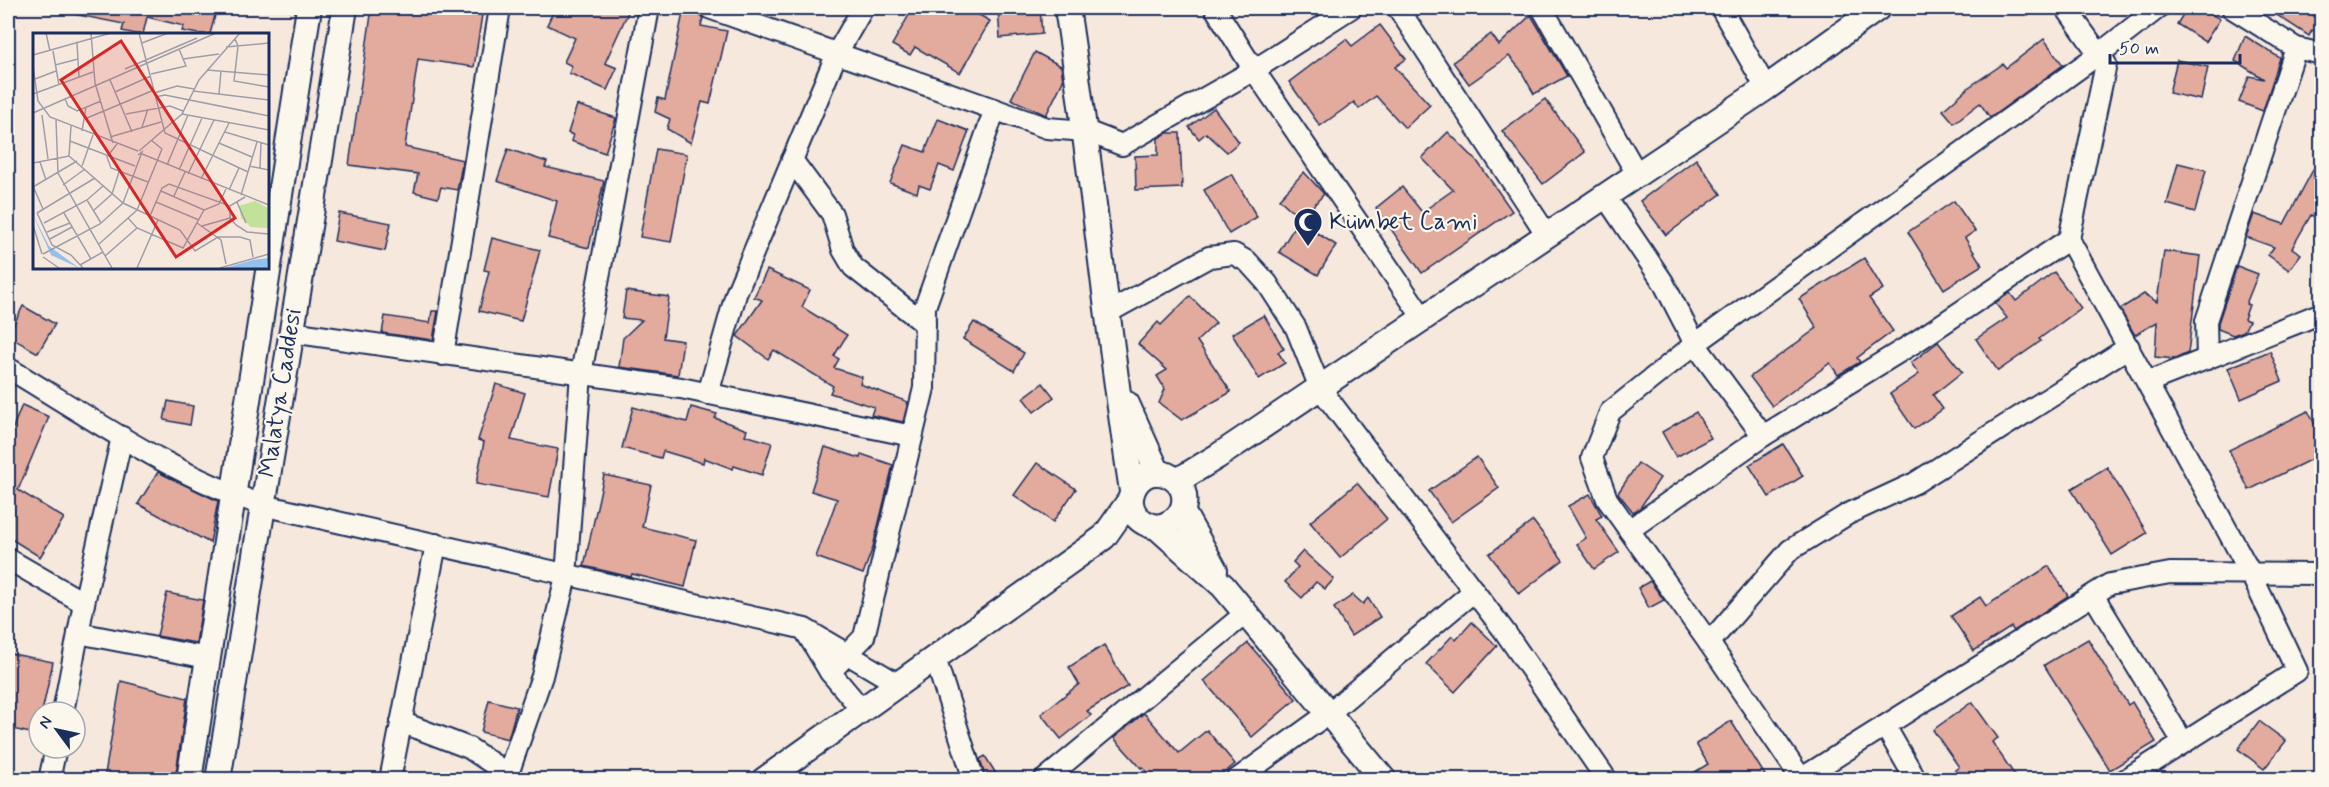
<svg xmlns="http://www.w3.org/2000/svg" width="2329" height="787" viewBox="0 0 2329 787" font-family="Mynerve,sans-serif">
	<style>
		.building { fill: #e3aa9e; stroke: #1b2f5e; stroke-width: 1.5 }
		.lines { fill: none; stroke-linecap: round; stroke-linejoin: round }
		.minor-casing { stroke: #1b2f5e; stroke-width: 24 }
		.tertiary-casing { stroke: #1b2f5e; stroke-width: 28 }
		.minor { stroke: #fbf7ec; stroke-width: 20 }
		.tertiary { stroke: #fbf7ec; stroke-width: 24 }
		.labels { text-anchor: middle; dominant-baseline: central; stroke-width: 4.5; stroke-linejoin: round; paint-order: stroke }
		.poi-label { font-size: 24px; fill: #1b2f5e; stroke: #fbf7ec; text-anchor: start }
		.street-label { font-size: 24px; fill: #1b2f5e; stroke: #fbf7ec }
		.inset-road { fill: none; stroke: #9e9eaa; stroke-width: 1.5 }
		.view { fill: #d62828; fill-opacity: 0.15; stroke: #d62828; stroke-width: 3 }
		.inset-edge { fill: none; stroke: #1b2f5e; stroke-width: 3 }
	</style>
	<rect width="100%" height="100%" fill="#f6e8dc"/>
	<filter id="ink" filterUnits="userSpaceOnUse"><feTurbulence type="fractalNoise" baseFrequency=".0167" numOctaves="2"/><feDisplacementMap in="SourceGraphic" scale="12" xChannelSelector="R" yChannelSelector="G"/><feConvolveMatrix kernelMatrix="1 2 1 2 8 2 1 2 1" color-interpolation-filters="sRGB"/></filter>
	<g filter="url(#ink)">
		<g class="building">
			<path d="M74,8H217L210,34H198L182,31L184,26L147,17L143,34H136L122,31L124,24L73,14Z"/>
			<path d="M372,8H483L474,67L418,59L405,147L463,160L457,190L441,187L438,198L414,192L418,174L349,165Z"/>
			<path d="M555,8H630L605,63L617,68L607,90L569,73L572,66L564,62L575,38L547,25Z"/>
			<path d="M684,8L697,10L703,18L701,26L727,31L710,104L702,102L691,143L667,129L670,119L655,112L658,98L665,100Z"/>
			<path d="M913,8H967L990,21L960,73L915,47L910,55L892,45Z"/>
			<path d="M998,8H1040L1042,34L1000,38Z"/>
			<path d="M2187,8H2201L2220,19L2205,42L2177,24Z"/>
			<path d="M2266,8H2322V35L2312,30L2309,36Z"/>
			<path d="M1531,15L1567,76L1534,94L1520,69L1509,56L1469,84L1453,62L1491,34L1499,45Z"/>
			<path d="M1380,25L1406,59L1395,67L1430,105L1405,128L1376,96L1359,109L1354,102L1320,126L1289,82L1346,39L1352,46Z"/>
			<path d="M2245,36L2280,58L2263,111L2239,102L2249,76L2264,79L2235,61Z"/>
			<path d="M2044,39L2063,65L1990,118L1980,103L1954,123L1943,110L1969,87L2003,64L2006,68Z"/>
			<path d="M1035,52L1061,66L1063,81L1046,115L1011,99Z"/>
			<path d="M2177,60L2208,67L2201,100L2169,93Z"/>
			<path d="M1545,99L1585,152L1543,184L1502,131Z"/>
			<path d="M577,105L616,118L605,153L571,141L573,135L568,133Z"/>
			<path d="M1214,108L1239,142L1227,152L1206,133L1199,139L1189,127Z"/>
			<path d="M938,119L969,131L954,171L939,165L930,189L919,185L917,193L890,183L905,145L925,152Z"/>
			<path d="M1448,132L1477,161L1512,211L1422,273L1376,208L1402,187L1422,212L1453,190L1422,158Z"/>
			<path d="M1167,133H1180L1182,188L1136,190L1135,156L1158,155V138Z"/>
			<path d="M508,149L547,162L545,167L604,181L589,248L548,238L557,201L497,181Z"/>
			<path d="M656,149L687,154L671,242L640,237Z"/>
			<path d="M2322,153V221L2311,215L2292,248L2301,254L2289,270L2268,255L2274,247L2246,237L2254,214L2284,224Z"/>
			<path d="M1696,159L1721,194L1666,235L1640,201Z"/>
			<path d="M2178,163L2206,170L2195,212L2167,204Z"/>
			<path d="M1304,172L1324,194L1301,219L1279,199Z"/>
			<path d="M1232,174L1257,217L1229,234L1204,190Z"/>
			<path d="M1954,201L1975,231L1965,238L1982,265L1944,289L1908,232Z"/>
			<path d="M339,213L391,223L385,251L334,241Z"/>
			<path d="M1298,221L1336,245L1318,275L1279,252Z"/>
			<path d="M492,238L540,250L521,321L479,311L489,271L484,270Z"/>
			<path d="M2164,251L2200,256L2188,353L2175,359L2155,357L2157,322L2135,335L2120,309L2144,294L2157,302Z"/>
			<path d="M1864,258L1883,289L1869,298L1893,331L1857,358L1860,362L1838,375L1830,363L1772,406L1750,377L1817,328L1799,299Z"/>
			<path d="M2237,266L2258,274L2246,304L2249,305L2244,319L2249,321L2244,331L2233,335L2218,329V323Z"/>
			<path d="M767,270L810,290L802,307L847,335L834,356L839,359L834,368L862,377L860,384L908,402L903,422L871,415L874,407L830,393L833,386L774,350L768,359L737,336L762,300L754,297Z"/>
			<path d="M2054,272L2081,308L2039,339L2041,341L1998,371L1976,339L2007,318L1995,303L2010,293L2016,301Z"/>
			<path d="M626,291L669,297L663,338L683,341L678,375L619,367L623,338L642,320L622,318Z"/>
			<path d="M1190,296L1216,323L1197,341L1231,392L1182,420L1159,403L1165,389L1157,376L1167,370L1138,344L1158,322L1161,325Z"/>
			<path d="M23,306L55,324L38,353L8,336Z"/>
			<path d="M432,311H438L433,340L382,333L385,316L430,323Z"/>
			<path d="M1264,315L1284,349L1278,352L1285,363L1259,379L1232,334Z"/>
			<path d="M974,322L1024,353L1014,371L963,339Z"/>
			<path d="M1938,342L1962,372L1933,395L1943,409L1914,429L1890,394L1919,374L1911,363Z"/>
			<path d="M2270,351L2282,381L2241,399L2228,368Z"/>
			<path d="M1043,383L1054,397L1034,412L1023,398Z"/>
			<path d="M496,384L525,393L511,440L558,449L549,497L476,484L484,442L478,440Z"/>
			<path d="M168,401L193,406L190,425L164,420Z"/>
			<path d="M22,405L49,417L18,490L64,518L40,557L8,537V440Z"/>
			<path d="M633,407L687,422L691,407L717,414L715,418L747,430L745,435L772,443L762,475L734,466L733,469L704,458L703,463L663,451L661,458L622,448Z"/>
			<path d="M2308,411L2322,438V454L2249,490L2229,450Z"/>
			<path d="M1696,412L1711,438L1676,457L1662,432Z"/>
			<path d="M1783,444L1803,476L1769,497L1749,465Z"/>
			<path d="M825,447L860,458L861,454L893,465L873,547L863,574L816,557L837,499L811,491Z"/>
			<path d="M1477,457L1499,488L1451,522L1429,491Z"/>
			<path d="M1037,463L1076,489L1053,522L1014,495Z"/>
			<path d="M1638,463L1660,478L1640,508L1633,512L1618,493Z"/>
			<path d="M2107,467L2147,533L2112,555L2071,489Z"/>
			<path d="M158,472L218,501L210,543L138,504Z"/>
			<path d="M604,475L651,485L642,527L696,540L685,587L632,574L631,577L584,566Z"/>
			<path d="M1357,483L1387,519L1340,558L1310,522Z"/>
			<path d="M1590,494L1602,516L1596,519L1619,552L1594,569L1577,544L1586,538L1568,506Z"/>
			<path d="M1533,521L1563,560L1519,594L1489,554Z"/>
			<path d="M1303,551L1334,579L1325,589L1316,582L1302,598L1285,582L1298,567L1293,562Z"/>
			<path d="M2049,566L2068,596L2014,631L2011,627L1974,651L1951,616L1980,597L1986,606Z"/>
			<path d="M1650,581L1664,600L1649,608L1638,588Z"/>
			<path d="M167,593L203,600L196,643L157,636Z"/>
			<path d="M1353,595L1363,604L1368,598L1380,617L1351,636L1334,608Z"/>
			<path d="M1472,622L1497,646L1455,692L1426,664L1452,636L1456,640Z"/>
			<path d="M2088,639L2128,705L2132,702L2156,742L2110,770L2044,665Z"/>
			<path d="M1248,643L1296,699L1252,737L1204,681Z"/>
			<path d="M1104,645L1128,686L1087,711L1091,715L1061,739L1041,714L1079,684L1069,667Z"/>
			<path d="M8,653L53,662L42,712H39V735L8,728Z"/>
			<path d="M121,681L187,698L175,780H104Z"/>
			<path d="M489,700L517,707L508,739L481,732Z"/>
			<path d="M1972,702L1998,738L1992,742L2018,780H1941L1959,767L1933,730Z"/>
			<path d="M1144,713L1179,753L1207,730L1235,764L1216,780H1151L1143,767L1141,768L1114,738Z"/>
			<path d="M1731,721L1768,780H1682L1708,764L1696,744Z"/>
			<path d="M2259,721L2286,741L2264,769L2238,749Z"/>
			<path d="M985,756L1000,780H986L980,759Z"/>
		</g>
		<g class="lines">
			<g class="minor-casing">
				<g id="minor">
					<path d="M709,8L1047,128L1086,131L1122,145L1254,70L1351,8"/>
					<path d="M1215,8L1254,70L1423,318"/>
					<path d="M1398,8L1547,235"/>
					<path d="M1542,8L1637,174"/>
					<path d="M1721,8L1766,88"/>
					<path d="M2066,8L2106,64L2069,239L2251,574L2297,671L2125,780"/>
					<path d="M2232,8L2296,48L2322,54"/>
					<path d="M792,160L832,214L843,250L853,267L925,324"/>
					<path d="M1605,196L1663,282L1695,344L1763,436"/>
					<path d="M1107,313L1209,257L1234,254L1248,262L1267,283L1296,328L1320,388L1505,632L1607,780"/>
					<path d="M291,332L681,388L912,436"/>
					<path d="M443,355L500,8"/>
					<path d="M2207,359L2206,321L2296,48"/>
					<path d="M8,368C88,416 174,476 263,505L805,629L898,684"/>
					<path d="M2148,382L2322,313"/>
					<path d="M708,394L736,294L837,53L863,8"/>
					<path d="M1629,530L1763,436L1917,341L2069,239"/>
					<path d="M8,559L84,603"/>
					<path d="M2093,595L2183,742"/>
					<path d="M806,632L830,672L862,710"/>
					<path d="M78,633L208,658"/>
					<path d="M1709,643L1790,550L1848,514L1915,483L2129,347"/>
					<path d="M935,658L974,780"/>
					<path d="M830,672L864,637L924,388L925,307L995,109"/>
					<path d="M63,712L84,603L122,437"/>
					<path d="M401,722L469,748L508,774L512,780"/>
					<path d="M1885,726L1916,780"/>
					<path d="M508,774L542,676L566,576L581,374L649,8"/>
					<path d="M1801,778L1709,643L1607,499L1592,458L1610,412L1695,344L2099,54L2158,8"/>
					<path d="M49,780L56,748"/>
					<path d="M390,780L436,544"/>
					<path d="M1044,780L1246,613"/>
					<path d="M1236,780L1329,713L1474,591"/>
					<path d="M1799,780L2110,584L2170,573L2322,574"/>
				</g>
			</g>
			<g class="tertiary-casing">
				<g id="tertiary">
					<path d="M1067,8C1092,168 1107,330 1132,491"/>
					<path d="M1127,404L1158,473"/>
					<path d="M1177,481L1218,456L1766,88L1878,8"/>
					<path d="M1182,511L1215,570"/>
					<path d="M1157,527C1174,524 1189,511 1183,491C1181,485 1176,480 1171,477C1137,456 1108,517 1157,527L1223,586L1384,780"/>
					<path d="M189,780L309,8"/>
					<path d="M218,780L345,8"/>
					<path d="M764,780L1104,537L1130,500"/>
				</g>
			</g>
			<use href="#minor" class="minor"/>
			<use href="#tertiary" class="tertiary"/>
		</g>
	</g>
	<defs>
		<g id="mosque-pin" transform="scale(1.5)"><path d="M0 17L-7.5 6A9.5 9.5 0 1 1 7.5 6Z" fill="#1b2f5e" stroke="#fbf7ec"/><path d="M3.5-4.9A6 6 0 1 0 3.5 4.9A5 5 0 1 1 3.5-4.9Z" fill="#fff"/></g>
	</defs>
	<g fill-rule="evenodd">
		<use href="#mosque-pin" x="1308" y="222"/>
	</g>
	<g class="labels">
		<g class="poi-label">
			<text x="1329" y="222">Kümbet Cami</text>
		</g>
		<g class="street-label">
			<text transform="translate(281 393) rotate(-81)">Malatya Caddesi</text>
		</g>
	</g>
	<g transform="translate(33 33)">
		<rect width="236" height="236" fill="#f6e8dc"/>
		<path d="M222,168L235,175V195L218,194L208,185L206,173Z" fill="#c3e199"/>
		<path d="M0,182L16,213L46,235L18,222ZM235,225L234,235H192L220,227Z" fill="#92c1ed"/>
		<path class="inset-road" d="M13,0L17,18M58,0L62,50L80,110M106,0L132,100L215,139M202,6L205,13L201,48L236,54M44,10L46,44M109,10L135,0M193,14L236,10M20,18L26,52M0,22L78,0M150,26L186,21M22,32L45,26M0,33L5,68L17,84L105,118M92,36L164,5M174,37L236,42M118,41L153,33L146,16M2,46L23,38M77,47L99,99M160,58L236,67M82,59L118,43M121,60L144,53L161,56M0,61L60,39M186,61L188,38M122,64L132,62L236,83M32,66L35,73L44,78L68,68M0,80L183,0M93,81L137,73L150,78M149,81L236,97M9,82L15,126M54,85L121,57M23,87L25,140L79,235M109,94L115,76M49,98L53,74M192,99L236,112M77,104L128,89M37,108L102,133M186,110L219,124M84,111L74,124L78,135L115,149M106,118L149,81L166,47L207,0M109,121L236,172M36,123L38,93M7,129L13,147M0,130L36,123L90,170L147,197L162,218L185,204H207L217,207L220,224M134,132L155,82M49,133L60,102M216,133L236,137M227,135L228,110M146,137L169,85M155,141L181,87M168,146L196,90M30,152L52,136M0,153L10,176M0,154L44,128M196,157L206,135M128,158L171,177M208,162L224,109M141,163L152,139M54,167L68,190M123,169L166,187M204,169L213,190M197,173V185L203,192L214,199L236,201M60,178L79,161L86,139M4,180L19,212L38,222L50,235M4,180L62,145M31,180L58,226M117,183L129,155L136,151L197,173L212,164M95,185L104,195L150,215L171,177L186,171L193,156M11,190L54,167L70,153M164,190L188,207L193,231M0,192L9,221M169,193L197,185M14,199L37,190M17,206L39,194M66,211L104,177L129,116L118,107M10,221L67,191L90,170L109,119L105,122M72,223L104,195M10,224L26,235M47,232L70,219M104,235L125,187M187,235L236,221"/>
		<path class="view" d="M88,8L202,185L143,224L28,47Z"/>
		<rect width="236" height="236" class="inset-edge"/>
	</g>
	<rect width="2329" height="787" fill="none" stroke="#fbf7ec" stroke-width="30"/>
	<rect x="15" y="15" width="2299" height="757" fill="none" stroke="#1b2f5e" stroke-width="2" filter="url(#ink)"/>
	<g transform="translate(57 730) rotate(303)"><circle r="28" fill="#fbf7ec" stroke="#a1a7b3" stroke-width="1.5"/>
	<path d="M0-4.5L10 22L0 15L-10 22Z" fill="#1b2f5e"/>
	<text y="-9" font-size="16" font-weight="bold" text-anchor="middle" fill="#1b2f5e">N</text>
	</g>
	<path d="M2110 54v9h130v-9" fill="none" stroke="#1b2f5e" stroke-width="3"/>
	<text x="2119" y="54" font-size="18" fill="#1b2f5e" stroke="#fbf7ec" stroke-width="4.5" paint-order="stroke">50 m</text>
</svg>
